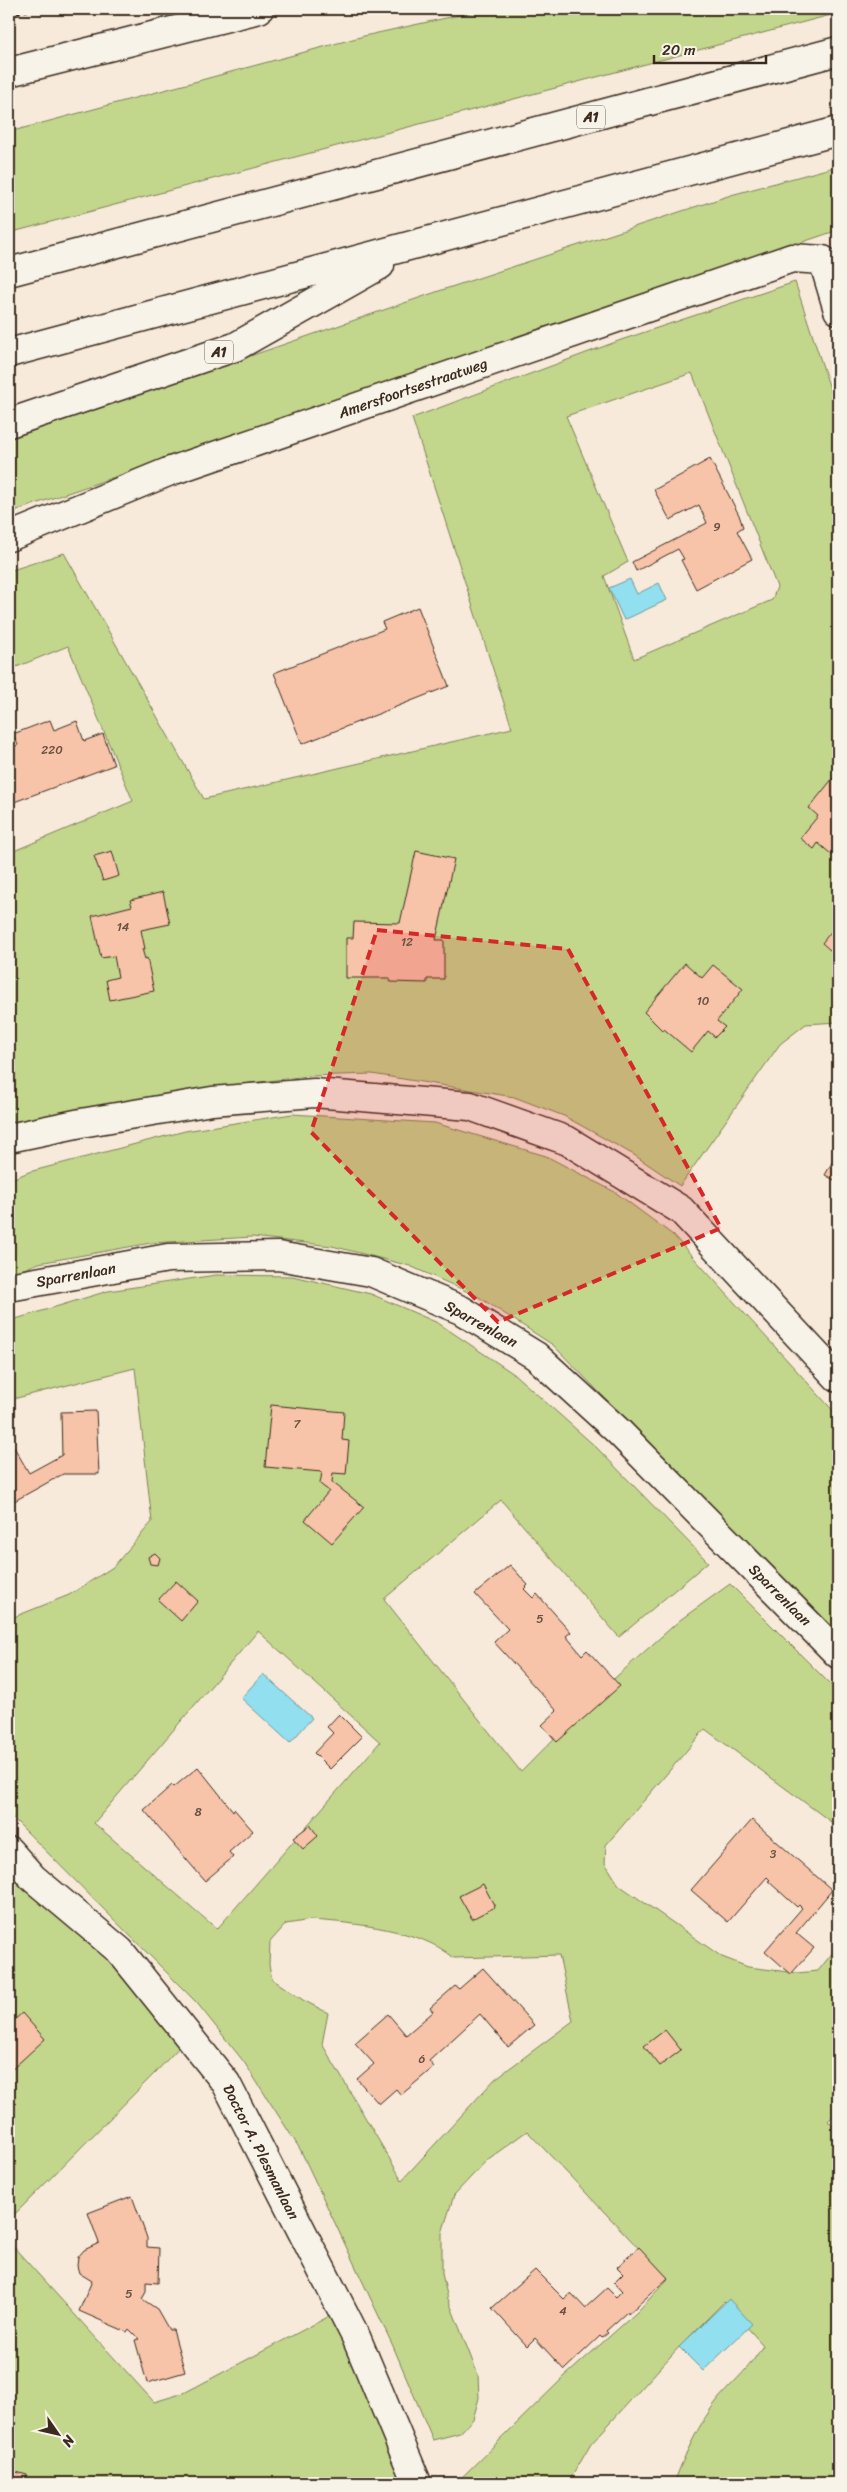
<svg xmlns="http://www.w3.org/2000/svg" width="847" height="2492" viewBox="0 0 847 2492" font-family="Sriracha,sans-serif">
	<style>
		.green { fill: #c2d78c; stroke: #7e8055; fill-rule: evenodd }
		.water { fill: #91dfef; stroke: #6f979b }
		.building { fill: #f8c4a9; stroke: #3b2a1e }
		.lines { fill: none; stroke-linecap: round; stroke-linejoin: round }
		.minor-casing { stroke: #3b2a1e; stroke-width: 31 }
		.primary-casing { stroke: #3b2a1e; stroke-width: 31 }
		.motorway-casing { stroke: #3b2a1e; stroke-width: 31 }
		.path { stroke: #3b2a1e; stroke-width: 3; stroke-dasharray: 4 4; stroke-linecap: butt }
		.minor { stroke: #f7f3e8; stroke-width: 28 }
		.primary { stroke: #f7f3e8; stroke-width: 28 }
		.motorway { stroke: #f7f3e8; stroke-width: 28 }
		.marked { fill: #d62828; fill-opacity: 0.2; stroke: #d62828; stroke-width: 4; stroke-dasharray: 10 6; stroke-linejoin: round }
		.labels { text-anchor: middle; dominant-baseline: central; stroke-width: 4; stroke-linejoin: round; paint-order: stroke }
		.number-label { font-size: 12px; fill: #6a5041 }
		.shield { fill: #f7f3e8; stroke: #73665b; stroke-width: 1 }
		.shield-label { font-size: 14px; font-weight: bold; fill: #3b2a1e }
		.street-label { font-size: 15px; fill: #3b2a1e; stroke: #f7f3e8 }
	</style>
	<rect width="100%" height="100%" fill="#f7eadb"/>
	<filter id="ink" filterUnits="userSpaceOnUse"><feTurbulence type="fractalNoise" baseFrequency=".02" numOctaves="2"/><feDisplacementMap in="SourceGraphic" scale="10" xChannelSelector="R" yChannelSelector="G"/><feConvolveMatrix kernelMatrix="1 2 1 2 8 2 1 2 1" color-interpolation-filters="sRGB"/></filter>
	<g filter="url(#ink)">
		<g class="green">
			<path d="M487,9H838V13L9,233V132L364,36Z"/>
			<path d="M838,166V230L9,513V439L442,290L731,195Z"/>
			<path d="M795,282L838,413V1022L806,1024L780,1044L680,1186L634,1155L564,1116L514,1097L372,1074L309,1076L202,1089L9,1131V853L133,801L68,646L9,670V571L64,553L204,799L512,728L412,418L621,340ZM692,373L777,587L772,600L634,659L604,576L628,562L566,416Z"/>
			<path d="M292,1114L435,1123L546,1156L615,1192L673,1235L838,1416V1637L553,1345L477,1296L410,1266L332,1246L252,1237L151,1243L39,1263L9,1275V1180L29,1172L185,1131Z"/>
			<path d="M216,1275L292,1276L371,1294L438,1323L514,1374L596,1447L708,1562L619,1637L501,1500L384,1599L521,1772L607,1685L680,1620L730,1584L838,1692V1827L705,1729L606,1845L605,1863L619,1885L722,1957L748,1967L797,1973L818,1971L838,1946V2111L828,2121L838,2131V2483H674C685,2454 699,2423 719,2398C735,2380 752,2366 763,2345L724,2302L679,2347L591,2444L568,2483H456L564,2377L637,2312L668,2279L527,2131L487,2160L454,2195L442,2233V2274L448,2299L478,2375L479,2398L473,2419L460,2433L433,2440L393,2346L300,2149L244,2062L197,2003L9,1814V1619L69,1595L113,1567L152,1522L135,1368L9,1400V1321L108,1291ZM258,1631L380,1742L217,1929L94,1823ZM311,1920C354,1923 421,1929 454,1958L559,1955L573,2021L495,2079L402,2180L322,2044L328,2013L303,2000L272,1979L269,1965L270,1942L286,1924Z"/>
			<path d="M9,1860L109,1958L184,2042L154,2074L9,2220Z"/>
			<path d="M9,2242L154,2402L184,2393L339,2311L407,2483H9Z"/>
		</g>
		<g class="water">
			<path d="M630,579L637,594L659,583L667,600L624,620L609,588Z"/>
			<path d="M263,1674L312,1718L290,1743L241,1698Z"/>
			<path d="M729,2299L752,2324L703,2371L679,2347Z"/>
		</g>
		<g class="building">
			<path d="M710,459L739,515L743,527L737,531L752,559L696,589L681,560L684,559L678,549L636,571L632,562L707,523L699,505L670,520L654,490Z"/>
			<path d="M418,607L449,686L302,744L274,673L385,629L382,622Z"/>
			<path d="M50,720L54,730L77,721L84,741L103,734L114,765L14,802L9,787V749L18,745L13,734Z"/>
			<path d="M833,778L838,782V860L818,843L814,849L800,838L818,816L809,808Z"/>
			<path d="M112,851L119,876L103,881L94,856Z"/>
			<path d="M416,851L454,859L436,940H444V979H427V983L390,982V978H346V938H353L354,922L400,923Z"/>
			<path d="M163,892L170,924L141,930L145,949H142L145,959L147,958L154,991L110,1000L106,980L118,977L114,956L101,958L92,916L132,906L130,900Z"/>
			<path d="M838,923V957L822,943Z"/>
			<path d="M685,963L702,978L713,965L743,989L717,1021L725,1027L715,1037L708,1031L691,1052L664,1029L663,1031L644,1012Z"/>
			<path d="M838,1152V1182L825,1175Z"/>
			<path d="M271,1405L344,1412L342,1440L349,1441L346,1474L333,1473L332,1482L364,1507L332,1543L305,1520L329,1491L320,1484L322,1472L265,1467Z"/>
			<path d="M96,1411L99,1474H63L9,1504V1443L11,1442L29,1473L62,1455L61,1412Z"/>
			<path d="M155,1553L160,1558L158,1565L150,1564L148,1557Z"/>
			<path d="M510,1565L528,1585L524,1589L533,1598L537,1594L571,1632L566,1636L582,1655L587,1650L620,1686L557,1742L542,1725L557,1711L494,1642L508,1629L475,1594Z"/>
			<path d="M176,1581L198,1601L181,1621L158,1600Z"/>
			<path d="M339,1714L362,1737L330,1769L314,1753L333,1733L327,1727Z"/>
			<path d="M198,1767L233,1811L234,1809L253,1831L229,1852L233,1857L205,1881L144,1810L172,1785L174,1787Z"/>
			<path d="M752,1820L832,1890L796,1933L814,1948L791,1974L765,1951L802,1908L799,1905L797,1907L768,1881L770,1880L767,1877L728,1922L691,1890Z"/>
			<path d="M310,1825L318,1836L303,1849L293,1838Z"/>
			<path d="M483,1884L495,1907L472,1919L459,1896Z"/>
			<path d="M483,1968L534,2025L508,2047L480,2014L429,2061L434,2067L401,2095L396,2089L379,2104L357,2079L374,2064L355,2043L388,2014L406,2035L433,2012L430,2008L455,1986L459,1989Z"/>
			<path d="M22,2013L45,2039L9,2072V2025Z"/>
			<path d="M665,2030L681,2050L660,2066L644,2046Z"/>
			<path d="M9,2112L16,2120L9,2126Z"/>
			<path d="M132,2196L147,2238V2247L159,2248L158,2283L146,2282V2292L142,2299L157,2309L169,2330H173L185,2372L147,2383L135,2340L139,2339L129,2329L127,2332L79,2311L92,2281L79,2273L77,2266L78,2257L84,2250L99,2243L88,2213Z"/>
			<path d="M639,2247L668,2278L628,2314L627,2312L606,2331L608,2333L602,2338L600,2336L564,2370L535,2338L527,2346L492,2308L535,2270L564,2299L571,2293L585,2308L607,2288L616,2297L622,2291L614,2282L623,2273L617,2267Z"/>
			<path d="M9,2470L27,2475L25,2483H9Z"/>
		</g>
		<g class="lines">
			<g class="minor-casing">
				<g id="minor">
					<path d="M9,537L168,472L792,258L823,260L838,310"/>
					<path d="M9,1138L81,1123L212,1101L314,1093L470,1106L568,1141L681,1210L838,1378"/>
					<path d="M9,1287L168,1258L278,1256L371,1272L461,1310L536,1356L618,1431L838,1654"/>
					<path d="M9,1851L33,1878L120,1951L226,2083L356,2337L417,2483"/>
				</g>
			</g>
			<g class="primary-casing">
				<path id="primary" d="M9,72L259,9"/>
			</g>
			<g class="motorway-casing">
				<g id="motorway">
					<path d="M9,272L838,51"/>
					<path d="M9,353L838,131"/>
					<path d="M9,423L235,347L380,265"/>
				</g>
			</g>
			<path class="path" d="M9,15L33,9"/>
			<use href="#minor" class="minor"/>
			<use href="#primary" class="primary"/>
			<use href="#motorway" class="motorway"/>
		</g>
	</g>
	<path class="marked" d="M377,930L568,949L721,1228L498,1322L311,1132Z"/>
	<g class="labels">
		<g class="number-label">
			<text x="717" y="527">9</text>
			<text x="52" y="750">220</text>
			<text x="123" y="927">14</text>
			<text x="407" y="942">12</text>
			<text x="703" y="1001">10</text>
			<text x="297" y="1424">7</text>
			<text x="540" y="1619">5</text>
			<text x="198" y="1812">8</text>
			<text x="773" y="1854">3</text>
			<text x="422" y="2059">6</text>
			<text x="129" y="2294">5</text>
			<text x="563" y="2311">4</text>
		</g>
		<g class="shield">
			<rect x="577" y="105.5" width="28" height="23" rx="4"/>
			<rect x="205" y="340.5" width="28" height="23" rx="4"/>
		</g>
		<g class="shield-label">
			<text x="591" y="117">A1</text>
			<text x="219" y="352">A1</text>
		</g>
		<g class="street-label">
			<text transform="translate(413 388) rotate(-19)">Amersfoortsestraatweg</text>
			<text transform="translate(76 1275) rotate(-10)">Sparrenlaan</text>
			<text transform="translate(481 1324) rotate(29)">Sparrenlaan</text>
			<text transform="translate(780 1595) rotate(45)">Sparrenlaan</text>
			<text transform="translate(261 2152) rotate(63)">Doctor A. Plesmanlaan</text>
		</g>
	</g>
	<rect width="847" height="2492" fill="none" stroke="#f7f3e8" stroke-width="30"/>
	<rect x="15" y="15" width="817" height="2462" fill="none" stroke="#3b2a1e" stroke-width="2" filter="url(#ink)"/>
	<g transform="translate(58 2434) rotate(124)" stroke="#f7f3e8" stroke-width="4" paint-order="stroke">
	<path d="M0-4L9 19L0 12L-9 19Z" fill="#3b2a1e"/>
	<text y="-8" font-size="14" font-weight="bold" text-anchor="middle" fill="#3b2a1e">N</text>
	</g>
	<path d="M654 55v8h112v-8" fill="none" stroke="#3b2a1e" stroke-width="2.5"/>
	<text x="662" y="55" font-size="15" fill="#3b2a1e" stroke="#f7f3e8" stroke-width="4" paint-order="stroke">20 m</text>
</svg>
